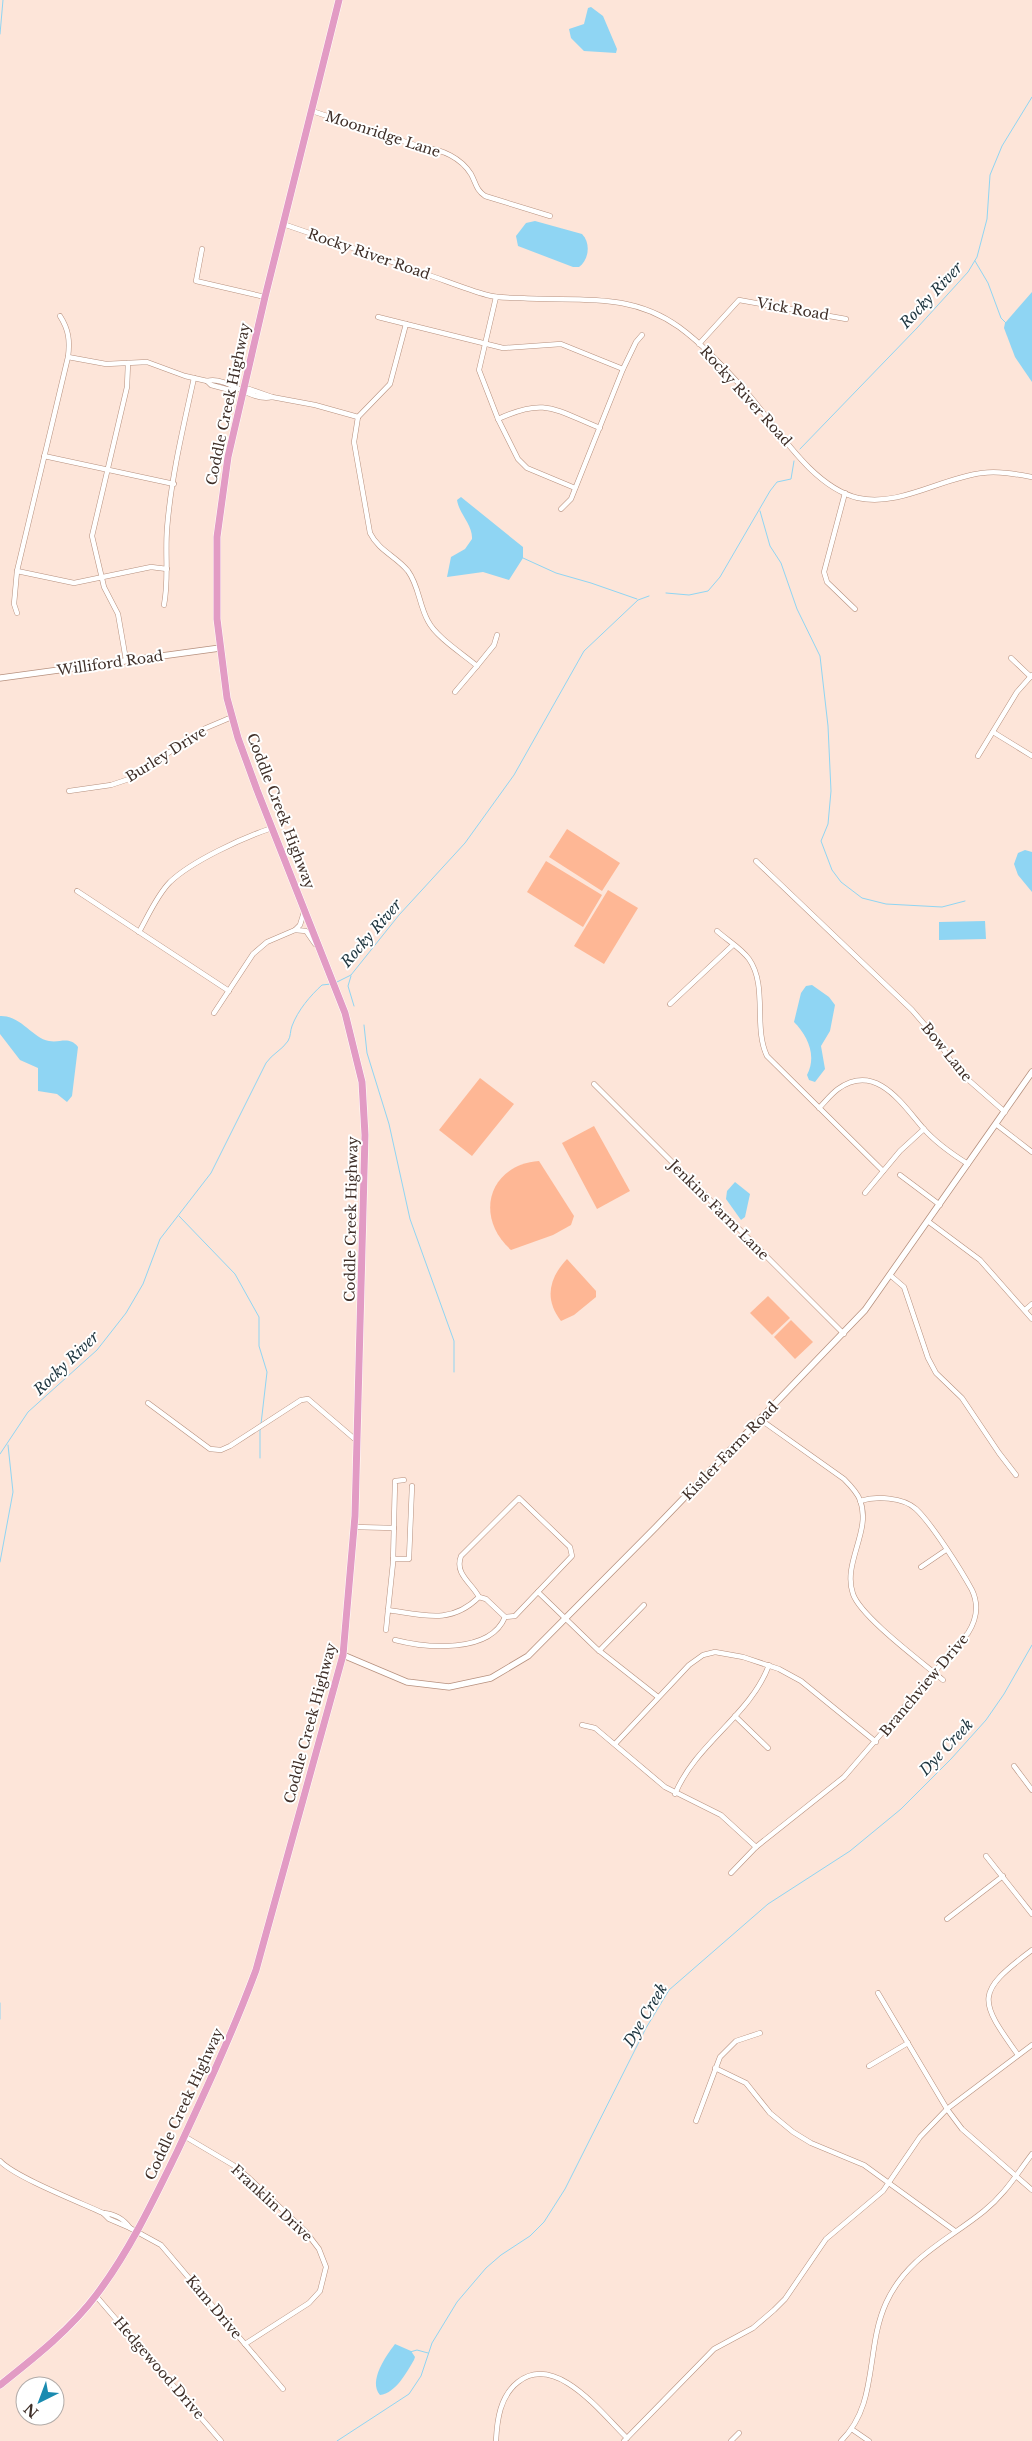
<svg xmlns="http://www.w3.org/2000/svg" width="1032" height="2441" viewBox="0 0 1032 2441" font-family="'Libre Baskerville',serif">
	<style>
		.green { fill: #feb795 }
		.water { fill: #8fd5f3 }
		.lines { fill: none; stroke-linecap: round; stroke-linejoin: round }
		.stream { stroke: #8fd5f3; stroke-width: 1 }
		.minor-casing { stroke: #b6907e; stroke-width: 5.5 }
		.tertiary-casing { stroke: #b6907e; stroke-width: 7 }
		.primary-casing { stroke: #fff; stroke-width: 8 }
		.minor { stroke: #fff; stroke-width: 4.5 }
		.tertiary { stroke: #fff; stroke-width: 5.5 }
		.primary { stroke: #e29bc4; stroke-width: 7 }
		.labels { text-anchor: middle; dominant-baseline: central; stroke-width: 4; stroke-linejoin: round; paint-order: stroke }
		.street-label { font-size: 14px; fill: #3f2f28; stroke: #fff }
		.water-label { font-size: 15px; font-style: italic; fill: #1e353f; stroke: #fff }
	</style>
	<rect width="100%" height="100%" fill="#fde5d9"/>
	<g class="green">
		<path d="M567,829L620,863L602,891L549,857Z"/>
		<path d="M546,861L602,895L583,927L527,892Z"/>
		<path d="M608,890L638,908L604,964L574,946Z"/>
		<path d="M480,1078L514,1104L472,1156L439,1130Z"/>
		<path d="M594,1126L630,1191L597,1209L562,1143Z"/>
		<path d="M539,1161L574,1216L571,1225L553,1235L511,1250C474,1217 488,1165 539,1161Z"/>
		<path d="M567,1259L596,1291V1297L574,1315L561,1321C544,1299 549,1278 567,1259Z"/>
		<path d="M768,1296L790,1318L772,1335L750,1313Z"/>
		<path d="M791,1320L813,1342L795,1359L774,1337Z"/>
	</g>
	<g class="water">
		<path d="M591,7L603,16L617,49L616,53L584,51L571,38L569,29L584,24L588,8Z"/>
		<path d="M535,221L582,234C591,243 589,260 579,267H573L518,246L516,236L526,223Z"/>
		<path d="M1032,292V382L1015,357L1004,328L1005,323Z"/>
		<path d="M461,497L523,547V558L509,580L483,572L447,577L451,557L465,549L472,539C473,525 459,514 457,500Z"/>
		<path d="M1025,850L1032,852V892L1018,875L1014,864L1018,853Z"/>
		<path d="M985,921L986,939L939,940V922Z"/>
		<path d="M812,985L829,997L835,1005L830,1031L821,1046L825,1069L815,1082L809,1080L807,1075C817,1056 808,1036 794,1022L801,993L806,986Z"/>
		<path d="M0,1016C21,1015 32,1038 49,1041C61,1043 69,1036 78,1047L72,1096L67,1102L57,1094L38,1091V1068L20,1060L0,1034Z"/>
		<path d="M735,1182L750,1194L745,1217L741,1220L726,1199L727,1191Z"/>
		<path d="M395,2344L411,2351L415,2357L414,2360C406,2373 396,2393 380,2395C368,2381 386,2356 395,2344Z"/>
	</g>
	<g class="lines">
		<g class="stream">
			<path d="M0,34L3,0"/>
			<path d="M975,261L988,283L1001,318L1006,323"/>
			<path d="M800,449L917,328L968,272L977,257L987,219L990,175L1002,146L1032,97"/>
			<path d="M760,511L770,546L781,563L797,609L820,656L828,726L831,791L828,824L821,841L832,870L841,882L862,898L886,904L942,907L965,901"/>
			<path d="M523,558L556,573L591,583L637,599"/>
			<path d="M666,593L689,595L708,591L720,577L770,491L777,482L791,479L794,461"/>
			<path d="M351,976L348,986L354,1006"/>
			<path d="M337,982L351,975L399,915L465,843L514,775L584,651L638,600L649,596"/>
			<path d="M364,1025L367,1053L389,1124L410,1219L454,1341V1372"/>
			<path d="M179,1216L235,1274L259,1317V1346L267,1372L261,1424"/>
			<path d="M0,1454L28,1412L97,1350L126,1313L143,1284L160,1239L211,1173L266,1063C272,1054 282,1050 288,1041C291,1036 290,1031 292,1026C298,1010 310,996 322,985L331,984"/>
			<path d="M260,1458V1428"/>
			<path d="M0,1562L13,1492L8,1445"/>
			<path d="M0,2003V2019"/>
			<path d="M410,2352L417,2350L428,2353"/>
			<path d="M337,2441L409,2394L421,2376L432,2343L457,2302L486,2268L501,2255L530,2236L544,2222L565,2189L646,2028L669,1990L768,1904L850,1851L901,1809L951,1759L986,1720L1004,1694L1032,1645"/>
		</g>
		<g class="minor-casing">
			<g id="minor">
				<path d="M312,111L424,148C442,149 461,158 471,174C476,183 476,190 485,196L550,216"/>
				<path d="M283,224C330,240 376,256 423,273C444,280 465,289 487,295C497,298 509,298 520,298C578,302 629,291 679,327C705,346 728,371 749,395C778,429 812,487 858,498C900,507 941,478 982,473C999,471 1015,474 1032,477"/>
				<path d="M202,249L196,281L265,297"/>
				<path d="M496,297L479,370L498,419L518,459L527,468L575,488"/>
				<path d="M378,317L406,324"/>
				<path d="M699,344L739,300L846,319"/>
				<path d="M68,357L106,364L147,362L185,376L207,381"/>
				<path d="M234,388L230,390L211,385L207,381C229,376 249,402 272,397L249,389L247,392"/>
				<path d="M272,397L315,405L358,417L354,442L370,533C379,551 396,556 408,571C419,586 419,605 428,621C436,637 463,654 477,666L494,645L497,635"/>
				<path d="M358,417L390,384L406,324L503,348L561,344L623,369"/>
				<path d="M498,419C546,397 555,410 600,428"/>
				<path d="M44,456L174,484"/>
				<path d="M845,493L824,572L827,582L855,609"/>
				<path d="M561,509L571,499L623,369L636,342L642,335"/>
				<path d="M17,571L74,583L151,567L167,569"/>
				<path d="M164,605C169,579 165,555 167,529C171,478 183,428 194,378"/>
				<path d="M17,613L14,604L17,571L68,357C70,341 69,330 60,316"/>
				<path d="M1011,658L1031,677"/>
				<path d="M126,660L118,614L104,587L92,536L127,387L128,363"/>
				<path d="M455,692L477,666"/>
				<path d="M993,732L1032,756"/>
				<path d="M978,756L1017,692L1032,675"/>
				<path d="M69,791L111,785L129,779L206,728L232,717"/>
				<path d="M756,861L912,1010L937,1039L956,1069L1005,1112"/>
				<path d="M77,891L229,991"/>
				<path d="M304,912L300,925L295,930L306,931L315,944"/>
				<path d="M717,931C727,940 741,948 749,959C768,986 753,1027 767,1056L883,1171"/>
				<path d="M139,932C148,916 157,895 170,882C192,861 242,838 272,828"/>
				<path d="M670,1004L733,945"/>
				<path d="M214,1013L253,954L267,942L295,930"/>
				<path d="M594,1084L844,1334"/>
				<path d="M819,1108C825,1102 831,1094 838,1089C876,1062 902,1104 923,1128C936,1143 952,1154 968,1164"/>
				<path d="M997,1125L1032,1152"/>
				<path d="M900,1175L940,1205"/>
				<path d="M865,1193L900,1151L924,1129"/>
				<path d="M929,1222L980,1260L1032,1319"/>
				<path d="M890,1275L904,1287L928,1358L936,1373L962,1398L999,1453L1016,1475"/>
				<path d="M1025,1310L1032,1304"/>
				<path d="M148,1403L210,1449L221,1450L230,1446L301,1400L308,1399L357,1441"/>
				<path d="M761,1420L844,1479C850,1485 857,1492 860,1500C872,1531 842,1563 853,1594C861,1617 922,1662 943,1680"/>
				<path d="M354,1527L394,1528"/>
				<path d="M393,1559H409L412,1486"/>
				<path d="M921,1567L946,1550"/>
				<path d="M538,1592L597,1649L658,1697"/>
				<path d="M388,1610L393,1563L395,1481L404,1480"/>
				<path d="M386,1630L388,1610C423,1615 451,1625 479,1597L486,1599L505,1617L515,1616L572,1556L570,1547L519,1498L461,1556C454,1574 472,1583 479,1597"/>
				<path d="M395,1640C426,1648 490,1654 505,1617"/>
				<path d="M599,1651L644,1605"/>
				<path d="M735,1716L768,1748"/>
				<path d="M582,1725L595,1728L665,1787L721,1815L756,1847"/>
				<path d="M615,1744L689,1665L703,1655L715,1652L743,1657L779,1669L801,1681L876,1742"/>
				<path d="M1014,1766L1032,1790"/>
				<path d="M675,1794C696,1743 750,1716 769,1665"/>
				<path d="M986,1856L1032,1914"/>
				<path d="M731,1873L756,1847L844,1777L968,1633C977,1619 979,1605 972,1590C961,1570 932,1524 916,1509C903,1497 876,1496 860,1501"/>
				<path d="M947,1919L1003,1876"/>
				<path d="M878,1993L947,2109L962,2129L1032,2190"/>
				<path d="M1018,2055C978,1999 975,1993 1032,1950"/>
				<path d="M869,2066L908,2043"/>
				<path d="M715,2068L746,2083L770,2113L793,2132L811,2143L864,2165L955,2231"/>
				<path d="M696,2121L720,2057L736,2041L760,2033"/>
				<path d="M184,2136L233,2165L249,2178L306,2232L319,2249L326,2267L320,2291L309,2303L245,2344"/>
				<path d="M0,2161C15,2177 79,2202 103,2213C115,2214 123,2218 130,2228"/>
				<path d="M103,2213L109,2219L130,2228L161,2245L283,2389"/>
				<path d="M96,2296L221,2441"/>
				<path d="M853,2430L869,2441"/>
				<path d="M496,2441C497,2420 500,2396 518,2382C556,2352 602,2414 627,2438"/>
				<path d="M624,2441L714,2349L753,2328L774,2310L785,2299L826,2239L883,2191L920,2137L947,2109L1032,2045"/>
				<path d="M731,2441L739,2433"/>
				<path d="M841,2441C879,2404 865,2349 886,2303C907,2257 947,2241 984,2211C1005,2194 1016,2175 1032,2154"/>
			</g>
		</g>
		<g class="tertiary-casing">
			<g id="tertiary">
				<path d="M0,678L220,648"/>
				<path d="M343,1655L407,1682L449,1687L491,1678L528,1656L656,1527L865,1310L1032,1072"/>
			</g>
		</g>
		<g class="primary-casing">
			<path id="primary" d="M0,2385C34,2358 71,2329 97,2294C130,2250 153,2201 177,2152C205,2092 233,2032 256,1970L343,1655L355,1516L365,1135L362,1082L345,1013L257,790L238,738L227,698L217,619V537L228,457L265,297L339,0"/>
		</g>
		<use href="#minor" class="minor"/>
		<use href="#tertiary" class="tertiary"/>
		<use href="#primary" class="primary"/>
	</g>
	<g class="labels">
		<g class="street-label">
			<text transform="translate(383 134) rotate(18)">Moonridge Lane</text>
			<text transform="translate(369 254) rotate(19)">Rocky River Road</text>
			<text transform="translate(793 309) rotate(10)">Vick Road</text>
			<text transform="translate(746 396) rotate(48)">Rocky River Road</text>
			<text transform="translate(228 404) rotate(-78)">Coddle Creek Highway</text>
			<text transform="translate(110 663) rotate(-8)">Williford Road</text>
			<text transform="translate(166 754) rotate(-32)">Burley Drive</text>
			<text transform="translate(281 811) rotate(69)">Coddle Creek Highway</text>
			<text transform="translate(947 1052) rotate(51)">Bow Lane</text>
			<text transform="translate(719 1210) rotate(45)">Jenkins Farm Lane</text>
			<text transform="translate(351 1219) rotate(-89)">Coddle Creek Highway</text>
			<text transform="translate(730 1451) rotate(-46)">Kistler Farm Road</text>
			<text transform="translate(924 1685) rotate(-50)">Branchview Drive</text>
			<text transform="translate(310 1723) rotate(-75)">Coddle Creek Highway</text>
			<text transform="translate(184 2104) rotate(-65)">Coddle Creek Highway</text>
			<text transform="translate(272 2203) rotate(43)">Franklin Drive</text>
			<text transform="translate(214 2307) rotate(50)">Kam Drive</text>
			<text transform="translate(159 2368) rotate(49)">Hedgewood Drive</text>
		</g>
		<g class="water-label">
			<text transform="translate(931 295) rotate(-47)">Rocky River</text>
			<text transform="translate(371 933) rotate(-49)">Rocky River</text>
			<text transform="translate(66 1363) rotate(-44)">Rocky River</text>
			<text transform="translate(946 1747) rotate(-47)">Dye Creek</text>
			<text transform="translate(645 2015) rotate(-59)">Dye Creek</text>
		</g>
	</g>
	<g transform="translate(40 2401) rotate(222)"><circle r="24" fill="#ffffff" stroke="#b2aca9"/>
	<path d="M0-4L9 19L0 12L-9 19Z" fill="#1b8bb0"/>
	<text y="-8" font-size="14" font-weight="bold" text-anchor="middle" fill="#3f2f28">N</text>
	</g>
</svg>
